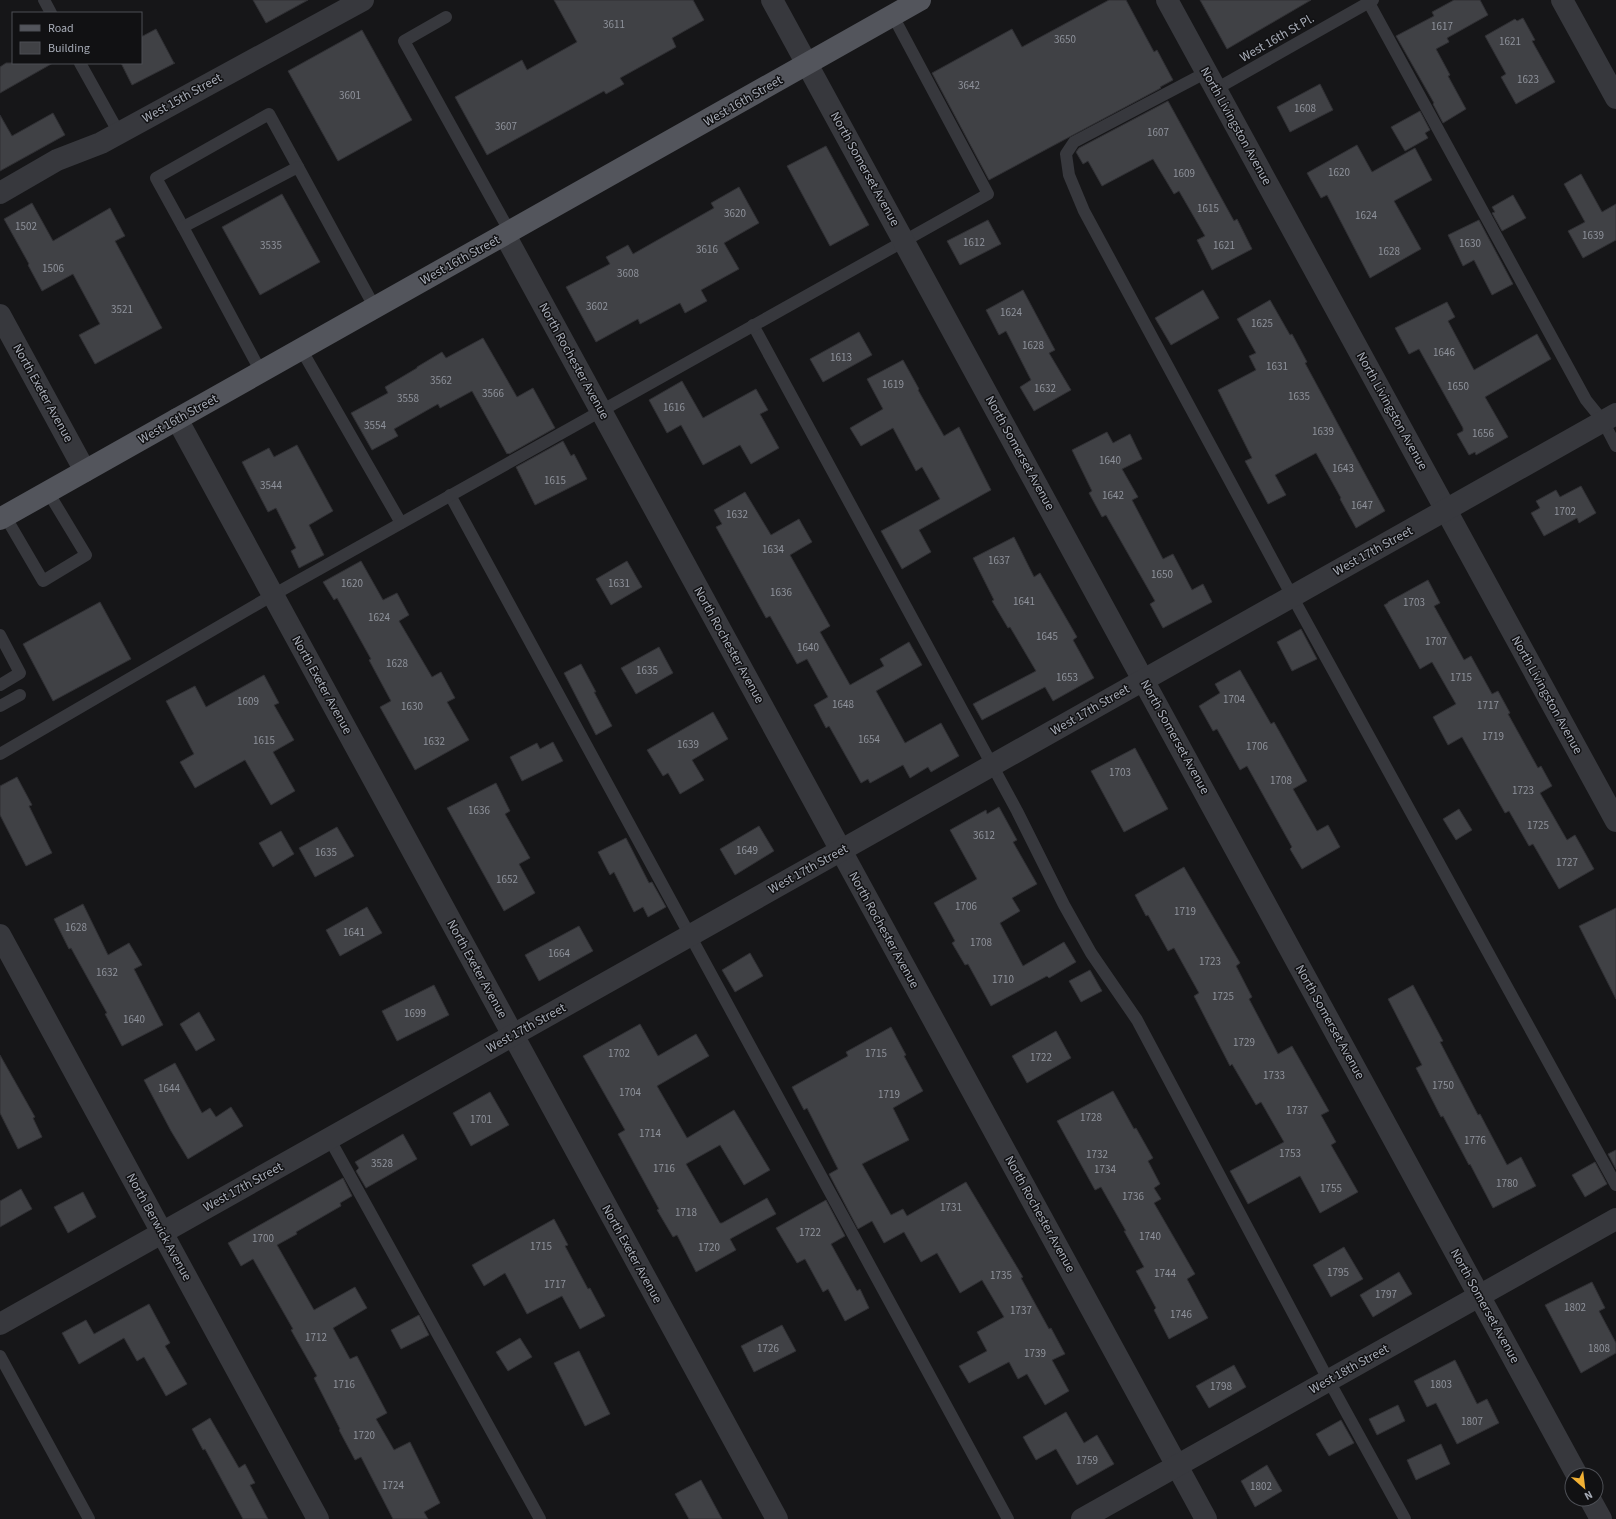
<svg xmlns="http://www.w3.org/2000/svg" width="1616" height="1519" viewBox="0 0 1616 1519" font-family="'Source Sans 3',sans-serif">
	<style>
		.building { fill: #404145; stroke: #303034 }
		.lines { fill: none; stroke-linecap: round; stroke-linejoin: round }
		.service { stroke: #37383d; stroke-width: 12 }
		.minor { stroke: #37383d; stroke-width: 22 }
		.primary { stroke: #53555c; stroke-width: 22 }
		.labels { text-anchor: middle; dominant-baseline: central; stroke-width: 3; stroke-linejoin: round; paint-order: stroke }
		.number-label { font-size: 11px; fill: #8e929b }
		.street-label { font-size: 13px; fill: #a8adb8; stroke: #111113 }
	</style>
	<rect width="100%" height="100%" fill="#161618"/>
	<g class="building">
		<path d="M253,0H308L266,23Z"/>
		<path d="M554,0H693L704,20L672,38L676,47L620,78L624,84L606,94L604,91L487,155L455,97L522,60L527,70L577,42Z"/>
		<path d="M1109,0H1126L1154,52L1157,50L1173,80L1160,87L1161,88L989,180L932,73L1012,29L1022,47Z"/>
		<path d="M1200,0H1311L1227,49Z"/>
		<path d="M1454,0H1480L1488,15L1447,38L1449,42L1436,49L1450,75L1448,76L1466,109L1443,123L1433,104L1434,103L1396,36L1434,16L1432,12Z"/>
		<path d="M1523,18L1535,40L1532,41L1555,82L1516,104L1501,77L1506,74L1485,36L1515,19L1517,21Z"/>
		<path d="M156,29L174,63H175L132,85L121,63H141V37Z"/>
		<path d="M362,30L412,120L338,161L288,71Z"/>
		<path d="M6,63H53L0,93V67Z"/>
		<path d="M1320,84L1333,110L1290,132L1277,107Z"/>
		<path d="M1168,101L1234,221L1237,219L1252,249L1212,270L1197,240L1205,236L1179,191L1174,194L1153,159L1102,186L1088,161L1083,164L1076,152L1079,148Z"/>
		<path d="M1420,111L1430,130L1425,133L1428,138L1405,151L1391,127Z"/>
		<path d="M53,113L65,135L0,171V115L12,136Z"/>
		<path d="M1357,145L1372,172L1415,148L1432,180L1394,201L1421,249L1370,278L1327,195L1321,198L1307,173Z"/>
		<path d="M826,146L869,225L830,246L787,166Z"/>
		<path d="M1581,174L1602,212L1616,204V240L1583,258L1568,231L1585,222L1564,184Z"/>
		<path d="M739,187L759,223L724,243L739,269L701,290L707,301L685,313L680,303L640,324L638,319L596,342L566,287L610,264L606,257L628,245L633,254L714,208L711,203Z"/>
		<path d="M282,194L320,262L260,295L222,227Z"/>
		<path d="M1513,195L1526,218L1502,231L1492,213L1495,212L1492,207Z"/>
		<path d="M32,203L53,241L110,208L125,236L115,241L162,328L95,364L79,335L100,324L73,274L42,291L28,265L29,264L4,219Z"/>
		<path d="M988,220L1001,244L960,265L947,241Z"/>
		<path d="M1479,220L1513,284L1492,295L1474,260L1463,266L1448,235Z"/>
		<path d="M1023,290L1055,350L1049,353L1071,390L1034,411L1020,387L1031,380L1006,331L999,335L986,310Z"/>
		<path d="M1203,290L1219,318L1171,345L1155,318Z"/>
		<path d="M1270,300L1290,335L1292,334L1307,362L1305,363L1385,511L1356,528L1340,499L1341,498L1316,453L1275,475L1286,495L1268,504L1245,461L1252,458L1218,390L1256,370L1249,356L1256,353L1237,319Z"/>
		<path d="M1447,302L1455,317L1448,321L1474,370L1537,334L1551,359L1485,397L1508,437L1476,455L1475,452L1469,455L1457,434L1463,431V428L1419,349L1409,354L1395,328Z"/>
		<path d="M859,332L872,355L823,382L810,359Z"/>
		<path d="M483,338L517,397L533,388L555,428L509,454L508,453L507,454L472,391L440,408L438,404L394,429L398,436L372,450L351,413L388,393L385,387L417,368V367L442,352L446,358Z"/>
		<path d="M903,360L919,389L918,390L944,436L959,427L991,490L919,530L931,552L902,569L881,531L940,499L922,467L916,471L893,428L861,446L850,428L883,409L867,379Z"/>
		<path d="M682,381L703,418L756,389L768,410L760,414L779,448L751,464L740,445L703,465L681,425L667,433L649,400Z"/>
		<path d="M1107,432L1113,443L1130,434L1142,459L1122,469L1138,497L1132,500L1163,559L1173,554L1192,590L1203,584L1212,602L1163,628L1150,604L1155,601L1106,515L1102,517L1089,493L1092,491L1072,450Z"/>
		<path d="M563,441L571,456L574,454L587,479L535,505L516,467Z"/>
		<path d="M297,445L333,511L309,525L324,555L299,568L291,551L296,548L276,508L268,512L242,462L269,448L274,457Z"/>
		<path d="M1581,486L1596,513L1579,523L1577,518L1544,536L1531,513L1540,508L1536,501L1556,490L1560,497Z"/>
		<path d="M745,492L771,535L799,519L812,542L790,555L830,626L820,632L850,685L884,666L880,659L909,642L922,665L876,691L905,743L941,723L959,756L931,772L928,767L910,778L903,765L870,783L868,779L861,783L829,726L826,728L814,705L828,697L807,659L797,664L770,616L766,618L716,527L722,524L714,510Z"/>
		<path d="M1014,537L1034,577L1040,573L1077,637L1073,640L1094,678L1053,701L1045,687L982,720L973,704L1036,671L1010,627L1008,628L992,601L994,600L973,558Z"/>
		<path d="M361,561L383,600L397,593L409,615L399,621L432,677L441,672L455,698L447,702L469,740L415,770L380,707L391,701L369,660L371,659L337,598L334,600L323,582Z"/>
		<path d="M627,561L642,587L611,605L596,579Z"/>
		<path d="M1428,580L1440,603L1434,606L1464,660L1471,656L1492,694L1498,691L1510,713L1508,714L1538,768L1541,766L1552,786L1540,793L1567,840L1575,835L1594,869L1559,889L1533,844L1529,846L1509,811L1505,813L1462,737L1448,745L1433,717L1456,704L1432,662L1420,669L1384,605L1388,603V602Z"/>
		<path d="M100,602L131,659L53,701L23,644Z"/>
		<path d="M1301,629L1317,659L1292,671L1277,642Z"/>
		<path d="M659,647L673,673L636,694L621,668Z"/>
		<path d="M581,664L596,692H594L612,726L596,735L564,673Z"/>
		<path d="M1240,670L1271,724L1274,722L1307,781L1293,789L1317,831L1328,825L1340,847L1302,869L1290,849L1292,847L1247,766L1240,770L1217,729L1213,731L1199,706L1220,693L1215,684Z"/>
		<path d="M264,675L279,703L274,705L294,740L273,752L295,791L271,805L245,760L195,788L180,762L194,754L166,701L195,686L206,707Z"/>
		<path d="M713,712L728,739L692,760L704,780L680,794L668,773L663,776L647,750Z"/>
		<path d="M553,742L563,761L522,781L510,757L537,743L540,749Z"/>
		<path d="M1135,748L1168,809L1124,832L1091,771Z"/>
		<path d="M17,777L32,805L29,806L52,853L26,866L0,815V786Z"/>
		<path d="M496,783L510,811L505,814L530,858L519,864L535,893L504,911L447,808Z"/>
		<path d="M999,807L1017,840L1013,842L1037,884L1012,898L1020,911L1000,923L1023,966L1064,942L1076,962L1049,978L1047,976L991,1006L968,964L965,965L952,943L955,941L934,903L977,879L950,830L986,810L987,814Z"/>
		<path d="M1459,809L1472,830L1456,840L1443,819Z"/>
		<path d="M759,826L774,851L735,875L720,849Z"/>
		<path d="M337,827L354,856L315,877L299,848Z"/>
		<path d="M281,831L294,854L273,867L259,843Z"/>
		<path d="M626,838L649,883L652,882L666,907L648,917L643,907L634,912L614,872L610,875L598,852Z"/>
		<path d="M1184,867L1240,963L1236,966L1252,997L1249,999L1278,1054L1292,1046L1329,1111L1321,1115L1336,1142L1331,1145L1358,1192L1320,1213L1300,1176L1248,1204L1230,1171L1284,1142L1261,1102L1256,1105L1232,1064L1230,1066L1194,996L1199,993L1174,948L1168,951L1148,915L1146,916L1135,895Z"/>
		<path d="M83,904L108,955L129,943L142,965L134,969L163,1025L122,1046L105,1014L107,1013L71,948L69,949L54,919Z"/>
		<path d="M367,907L382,933L340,956L326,930Z"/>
		<path d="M1616,908V999L1579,926Z"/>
		<path d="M579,926L593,951L539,981L525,955Z"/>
		<path d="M750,953L763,976L735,992L722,970Z"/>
		<path d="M1090,970L1102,991L1081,1002L1069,981Z"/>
		<path d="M434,985L449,1015L397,1041L382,1011Z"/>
		<path d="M1413,985L1443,1041L1440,1042L1478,1115L1480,1114L1507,1165L1521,1157L1536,1186L1493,1208L1470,1164L1469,1165L1443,1116L1441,1117L1416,1068L1422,1065L1388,999Z"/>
		<path d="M199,1012L215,1040L196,1051L180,1024Z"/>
		<path d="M640,1024L658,1056L696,1034L709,1056L657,1086L687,1138L734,1110L770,1170L744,1185L720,1145L686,1164L720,1223H722L767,1198L776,1214L730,1239L736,1250L696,1272L677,1235L673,1237L657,1210L659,1209L618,1134L625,1130L583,1056Z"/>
		<path d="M891,1027L906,1055L904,1056L923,1091L893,1108L909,1140L862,1164L891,1215L903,1209L907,1216L966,1182L1023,1277L1021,1278L1049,1329L1051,1328L1065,1354L1052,1360L1069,1391L1045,1405L1027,1374L1018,1379L1009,1362L969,1383L959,1366L987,1351L977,1332L1004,1317L982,1280L960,1293L937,1253L921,1262L904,1232L884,1243L872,1221L858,1229L829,1174L838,1169L807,1108L804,1110L792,1087L848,1056L846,1052Z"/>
		<path d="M1056,1031L1071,1058L1027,1083L1012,1056Z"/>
		<path d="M0,1055L35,1117L33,1118L42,1137L18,1149L0,1113Z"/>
		<path d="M175,1063L202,1113L210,1108L216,1117L231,1107L243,1126L188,1159L171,1131L144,1080Z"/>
		<path d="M1113,1091L1134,1129L1136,1128L1153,1158L1148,1161L1160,1184L1154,1188L1161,1199L1154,1203L1195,1274L1187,1279L1208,1318L1169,1339L1154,1310L1156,1308L1136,1271L1144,1267L1124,1231H1126L1101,1187L1095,1190L1057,1121Z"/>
		<path d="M490,1092L509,1125L471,1146L453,1113Z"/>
		<path d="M403,1134L417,1159L366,1188L356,1171L359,1168L355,1162Z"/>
		<path d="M1616,1150V1169L1608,1154Z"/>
		<path d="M1595,1162L1607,1184L1585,1197L1572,1175Z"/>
		<path d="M343,1178L352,1196L340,1203L341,1206L296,1232L297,1234L277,1245L314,1310L355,1287L367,1308L333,1328L350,1359L357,1356L387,1413L376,1419L394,1450L410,1442L440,1503L424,1512L428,1519H393L361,1457L355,1460L339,1430L340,1429L314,1378L317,1376L291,1330L293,1329L253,1259L241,1266L228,1243Z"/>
		<path d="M21,1189L32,1209L0,1227V1201Z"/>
		<path d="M83,1192L96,1217L68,1233L54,1207Z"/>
		<path d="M826,1200L845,1236L831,1244L857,1291L860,1289L869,1308L845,1321L828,1289L823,1292L805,1259L797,1263L776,1228Z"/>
		<path d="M554,1219L568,1245L565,1246L588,1289L590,1288L605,1316L580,1329L562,1296L527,1314L505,1273L484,1286L472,1265Z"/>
		<path d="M1344,1247L1363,1279L1331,1297L1313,1265Z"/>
		<path d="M1399,1272L1412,1294L1373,1317L1360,1295Z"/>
		<path d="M1592,1282L1605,1308L1599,1311L1616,1343V1353L1581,1373L1545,1305Z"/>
		<path d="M149,1304L170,1343L165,1346L187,1384L166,1396L144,1357L137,1361L124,1338L79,1364L62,1333L86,1320L94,1334Z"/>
		<path d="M419,1315L429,1335L401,1349L391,1330Z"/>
		<path d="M782,1325L796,1351L754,1372L741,1346Z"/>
		<path d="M520,1338L532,1357L508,1371L496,1352Z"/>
		<path d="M579,1351L610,1414L585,1426L554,1363Z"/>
		<path d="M1455,1360L1477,1404L1487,1399L1499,1423L1457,1444L1436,1403L1427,1407L1414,1381Z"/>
		<path d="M1234,1365L1246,1387L1209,1408L1196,1386Z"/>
		<path d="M1398,1405L1405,1421L1377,1435L1369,1419Z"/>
		<path d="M1066,1412L1084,1443L1097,1435L1114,1464L1077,1485L1056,1449L1036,1460L1023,1437Z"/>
		<path d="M210,1418L239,1468L245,1464L255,1483L250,1485L268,1519H243L205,1449L203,1450L192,1429Z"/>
		<path d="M1341,1420L1354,1443L1329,1456L1316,1434Z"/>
		<path d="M1441,1444L1450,1464L1416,1480L1407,1460Z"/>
		<path d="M1267,1465L1282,1491L1255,1507L1241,1481Z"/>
		<path d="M701,1480L722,1519H689L675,1494Z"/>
	</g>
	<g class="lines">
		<g class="service">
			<path d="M44,0L51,13"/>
			<path d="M1369,3L1586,400L1603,421L1616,446"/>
			<path d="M446,17L404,41L510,232"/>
			<path d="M80,63L119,133"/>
			<path d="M1207,72L1074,142L1066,154L1069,175L1084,211L1292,596L1616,1185"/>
			<path d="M1216,89L1373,0"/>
			<path d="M183,227L156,178L269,114L298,167"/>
			<path d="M753,325L1017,811L1064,905L1091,953L1137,1020L1329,1381L1405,1519"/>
			<path d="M301,349L401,523"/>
			<path d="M261,372L183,227L298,167L375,308"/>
			<path d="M450,495L1008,1519"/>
			<path d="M5,516L43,581L86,555L48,492"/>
			<path d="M0,635L20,673L0,685"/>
			<path d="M0,706L20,695"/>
			<path d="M0,754L273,595L988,194L893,16"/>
			<path d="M329,1138L540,1519"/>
			<path d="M0,1356L89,1519"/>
		</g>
		<g class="minor">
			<path d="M772,0L1577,1475"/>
			<path d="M1167,0L1616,821"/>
			<path d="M1562,0L1616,98"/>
			<path d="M0,193L57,160L101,143L363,0"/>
			<path d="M505,235L1206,1519"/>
			<path d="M0,315L85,471"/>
			<path d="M177,419L777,1519"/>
			<path d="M0,935L318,1519"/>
			<path d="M0,1324L1616,414"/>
			<path d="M1590,1499L1601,1519"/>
			<path d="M1082,1519L1616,1219"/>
		</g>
		<path class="primary" d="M0,519L920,0"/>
	</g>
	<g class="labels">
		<g class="number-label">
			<text x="614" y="24">3611</text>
			<text x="1442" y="26">1617</text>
			<text x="1065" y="39">3650</text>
			<text x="1510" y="41">1621</text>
			<text x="1528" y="79">1623</text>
			<text x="969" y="85">3642</text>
			<text x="350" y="95">3601</text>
			<text x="1305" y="108">1608</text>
			<text x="506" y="126">3607</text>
			<text x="1158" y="132">1607</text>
			<text x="1339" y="172">1620</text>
			<text x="1184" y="173">1609</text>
			<text x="1208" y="208">1615</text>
			<text x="735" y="213">3620</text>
			<text x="1366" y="215">1624</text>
			<text x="26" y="226">1502</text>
			<text x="1593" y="235">1639</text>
			<text x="974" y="242">1612</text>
			<text x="1470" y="243">1630</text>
			<text x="271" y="245">3535</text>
			<text x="1224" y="245">1621</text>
			<text x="707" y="249">3616</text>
			<text x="1389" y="251">1628</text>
			<text x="53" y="268">1506</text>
			<text x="628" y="273">3608</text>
			<text x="597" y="306">3602</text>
			<text x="122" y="309">3521</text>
			<text x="1011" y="312">1624</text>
			<text x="1262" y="323">1625</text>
			<text x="1033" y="345">1628</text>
			<text x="1444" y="352">1646</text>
			<text x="841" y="357">1613</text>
			<text x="1277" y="366">1631</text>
			<text x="441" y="380">3562</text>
			<text x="893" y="384">1619</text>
			<text x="1458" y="386">1650</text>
			<text x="1045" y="388">1632</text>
			<text x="493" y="393">3566</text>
			<text x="1299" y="396">1635</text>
			<text x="408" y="398">3558</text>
			<text x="674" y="407">1616</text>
			<text x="375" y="425">3554</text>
			<text x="1323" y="431">1639</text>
			<text x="1483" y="433">1656</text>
			<text x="1110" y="460">1640</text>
			<text x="1343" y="468">1643</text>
			<text x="555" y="480">1615</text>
			<text x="271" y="485">3544</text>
			<text x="1113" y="495">1642</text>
			<text x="1362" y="505">1647</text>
			<text x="1565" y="511">1702</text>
			<text x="737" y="514">1632</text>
			<text x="773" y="549">1634</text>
			<text x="999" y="560">1637</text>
			<text x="1162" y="574">1650</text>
			<text x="352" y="583">1620</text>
			<text x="619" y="583">1631</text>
			<text x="781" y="592">1636</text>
			<text x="1024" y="601">1641</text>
			<text x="1414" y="602">1703</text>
			<text x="379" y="617">1624</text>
			<text x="1047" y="636">1645</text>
			<text x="1436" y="641">1707</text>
			<text x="808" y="647">1640</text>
			<text x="397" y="663">1628</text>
			<text x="647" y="670">1635</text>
			<text x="1067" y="677">1653</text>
			<text x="1461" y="677">1715</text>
			<text x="1234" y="699">1704</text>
			<text x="248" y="701">1609</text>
			<text x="843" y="704">1648</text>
			<text x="1488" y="705">1717</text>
			<text x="412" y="706">1630</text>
			<text x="1493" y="736">1719</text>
			<text x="869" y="739">1654</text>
			<text x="264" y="740">1615</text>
			<text x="434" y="741">1632</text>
			<text x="688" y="744">1639</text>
			<text x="1257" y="746">1706</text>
			<text x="1120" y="772">1703</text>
			<text x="1281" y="780">1708</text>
			<text x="1523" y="790">1723</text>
			<text x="479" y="810">1636</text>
			<text x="1538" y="825">1725</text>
			<text x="984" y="835">3612</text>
			<text x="747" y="850">1649</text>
			<text x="326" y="852">1635</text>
			<text x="1567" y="862">1727</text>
			<text x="507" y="879">1652</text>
			<text x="966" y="906">1706</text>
			<text x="1185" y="911">1719</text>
			<text x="76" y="927">1628</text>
			<text x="354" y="932">1641</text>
			<text x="981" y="942">1708</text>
			<text x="559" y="953">1664</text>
			<text x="1210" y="961">1723</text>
			<text x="107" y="972">1632</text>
			<text x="1003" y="979">1710</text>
			<text x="1223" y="996">1725</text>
			<text x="415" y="1013">1699</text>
			<text x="134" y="1019">1640</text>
			<text x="1244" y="1042">1729</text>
			<text x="619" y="1053">1702</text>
			<text x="876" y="1053">1715</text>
			<text x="1041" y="1057">1722</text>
			<text x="1274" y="1075">1733</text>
			<text x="1443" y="1085">1750</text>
			<text x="169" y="1088">1644</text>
			<text x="630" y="1092">1704</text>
			<text x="889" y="1094">1719</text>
			<text x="1297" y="1110">1737</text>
			<text x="1091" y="1117">1728</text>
			<text x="481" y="1119">1701</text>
			<text x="650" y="1133">1714</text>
			<text x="1475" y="1140">1776</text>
			<text x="1290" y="1153">1753</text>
			<text x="1097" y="1154">1732</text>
			<text x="382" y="1163">3528</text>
			<text x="664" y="1168">1716</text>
			<text x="1105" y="1169">1734</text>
			<text x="1507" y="1183">1780</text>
			<text x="1331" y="1188">1755</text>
			<text x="1133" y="1196">1736</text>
			<text x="951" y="1207">1731</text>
			<text x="686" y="1212">1718</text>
			<text x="810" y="1232">1722</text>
			<text x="1150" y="1236">1740</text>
			<text x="263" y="1238">1700</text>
			<text x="541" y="1246">1715</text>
			<text x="709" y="1247">1720</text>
			<text x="1338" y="1272">1795</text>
			<text x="1165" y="1273">1744</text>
			<text x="1001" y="1275">1735</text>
			<text x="555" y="1284">1717</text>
			<text x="1386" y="1294">1797</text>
			<text x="1575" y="1307">1802</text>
			<text x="1021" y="1310">1737</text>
			<text x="1181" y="1314">1746</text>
			<text x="316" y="1337">1712</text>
			<text x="768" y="1348">1726</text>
			<text x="1599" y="1348">1808</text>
			<text x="1035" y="1353">1739</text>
			<text x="344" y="1384">1716</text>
			<text x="1441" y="1384">1803</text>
			<text x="1221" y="1386">1798</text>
			<text x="1472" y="1421">1807</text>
			<text x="364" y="1435">1720</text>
			<text x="1087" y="1460">1759</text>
			<text x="393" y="1485">1724</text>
			<text x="1261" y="1486">1802</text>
		</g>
		<g class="street-label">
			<text transform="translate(1277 38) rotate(-30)">West 16th St Pl.</text>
			<text transform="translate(182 98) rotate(-29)">West 15th Street</text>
			<text transform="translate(743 101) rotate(-30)">West 16th Street</text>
			<text transform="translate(1236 126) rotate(61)">North Livingston Avenue</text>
			<text transform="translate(865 169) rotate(61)">North Somerset Avenue</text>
			<text transform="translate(460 260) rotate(-29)">West 16th Street</text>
			<text transform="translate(574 361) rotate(61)">North Rochester Avenue</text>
			<text transform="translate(43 393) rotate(61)">North Exeter Avenue</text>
			<text transform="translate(1392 411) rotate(61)">North Livingston Avenue</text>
			<text transform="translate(178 419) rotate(-29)">West 16th Street</text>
			<text transform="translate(1020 453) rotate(61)">North Somerset Avenue</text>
			<text transform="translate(1373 551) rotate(-29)">West 17th Street</text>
			<text transform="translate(729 645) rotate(61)">North Rochester Avenue</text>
			<text transform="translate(322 685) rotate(61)">North Exeter Avenue</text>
			<text transform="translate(1547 695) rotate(61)">North Livingston Avenue</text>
			<text transform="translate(1090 710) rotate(-30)">West 17th Street</text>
			<text transform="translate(1175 737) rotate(61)">North Somerset Avenue</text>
			<text transform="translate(808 869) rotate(-29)">West 17th Street</text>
			<text transform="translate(884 930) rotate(61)">North Rochester Avenue</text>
			<text transform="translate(477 969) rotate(61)">North Exeter Avenue</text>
			<text transform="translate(1330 1022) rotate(61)">North Somerset Avenue</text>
			<text transform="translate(526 1028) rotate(-29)">West 17th Street</text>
			<text transform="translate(243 1187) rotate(-29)">West 17th Street</text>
			<text transform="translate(1040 1214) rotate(61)">North Rochester Avenue</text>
			<text transform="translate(159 1227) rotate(61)">North Berwick Avenue</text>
			<text transform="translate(632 1254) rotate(61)">North Exeter Avenue</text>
			<text transform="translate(1485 1306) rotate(61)">North Somerset Avenue</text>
			<text transform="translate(1349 1369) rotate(-29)">West 18th Street</text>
		</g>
	</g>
	<rect x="12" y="12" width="130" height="52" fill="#111113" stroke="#4d4f55"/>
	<rect x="20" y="25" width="20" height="6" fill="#53555c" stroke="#4d4f55"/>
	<text x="48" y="32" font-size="12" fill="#a8adb8">Road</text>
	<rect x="20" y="42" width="20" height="12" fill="#404145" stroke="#4d4f55"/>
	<text x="48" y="52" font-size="12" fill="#a8adb8">Building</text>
	<g transform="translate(1584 1487) rotate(152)"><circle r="19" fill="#111113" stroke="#4d4f55"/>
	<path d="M0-3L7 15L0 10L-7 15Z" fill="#f2b134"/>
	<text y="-6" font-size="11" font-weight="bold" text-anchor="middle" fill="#a8adb8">N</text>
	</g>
</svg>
